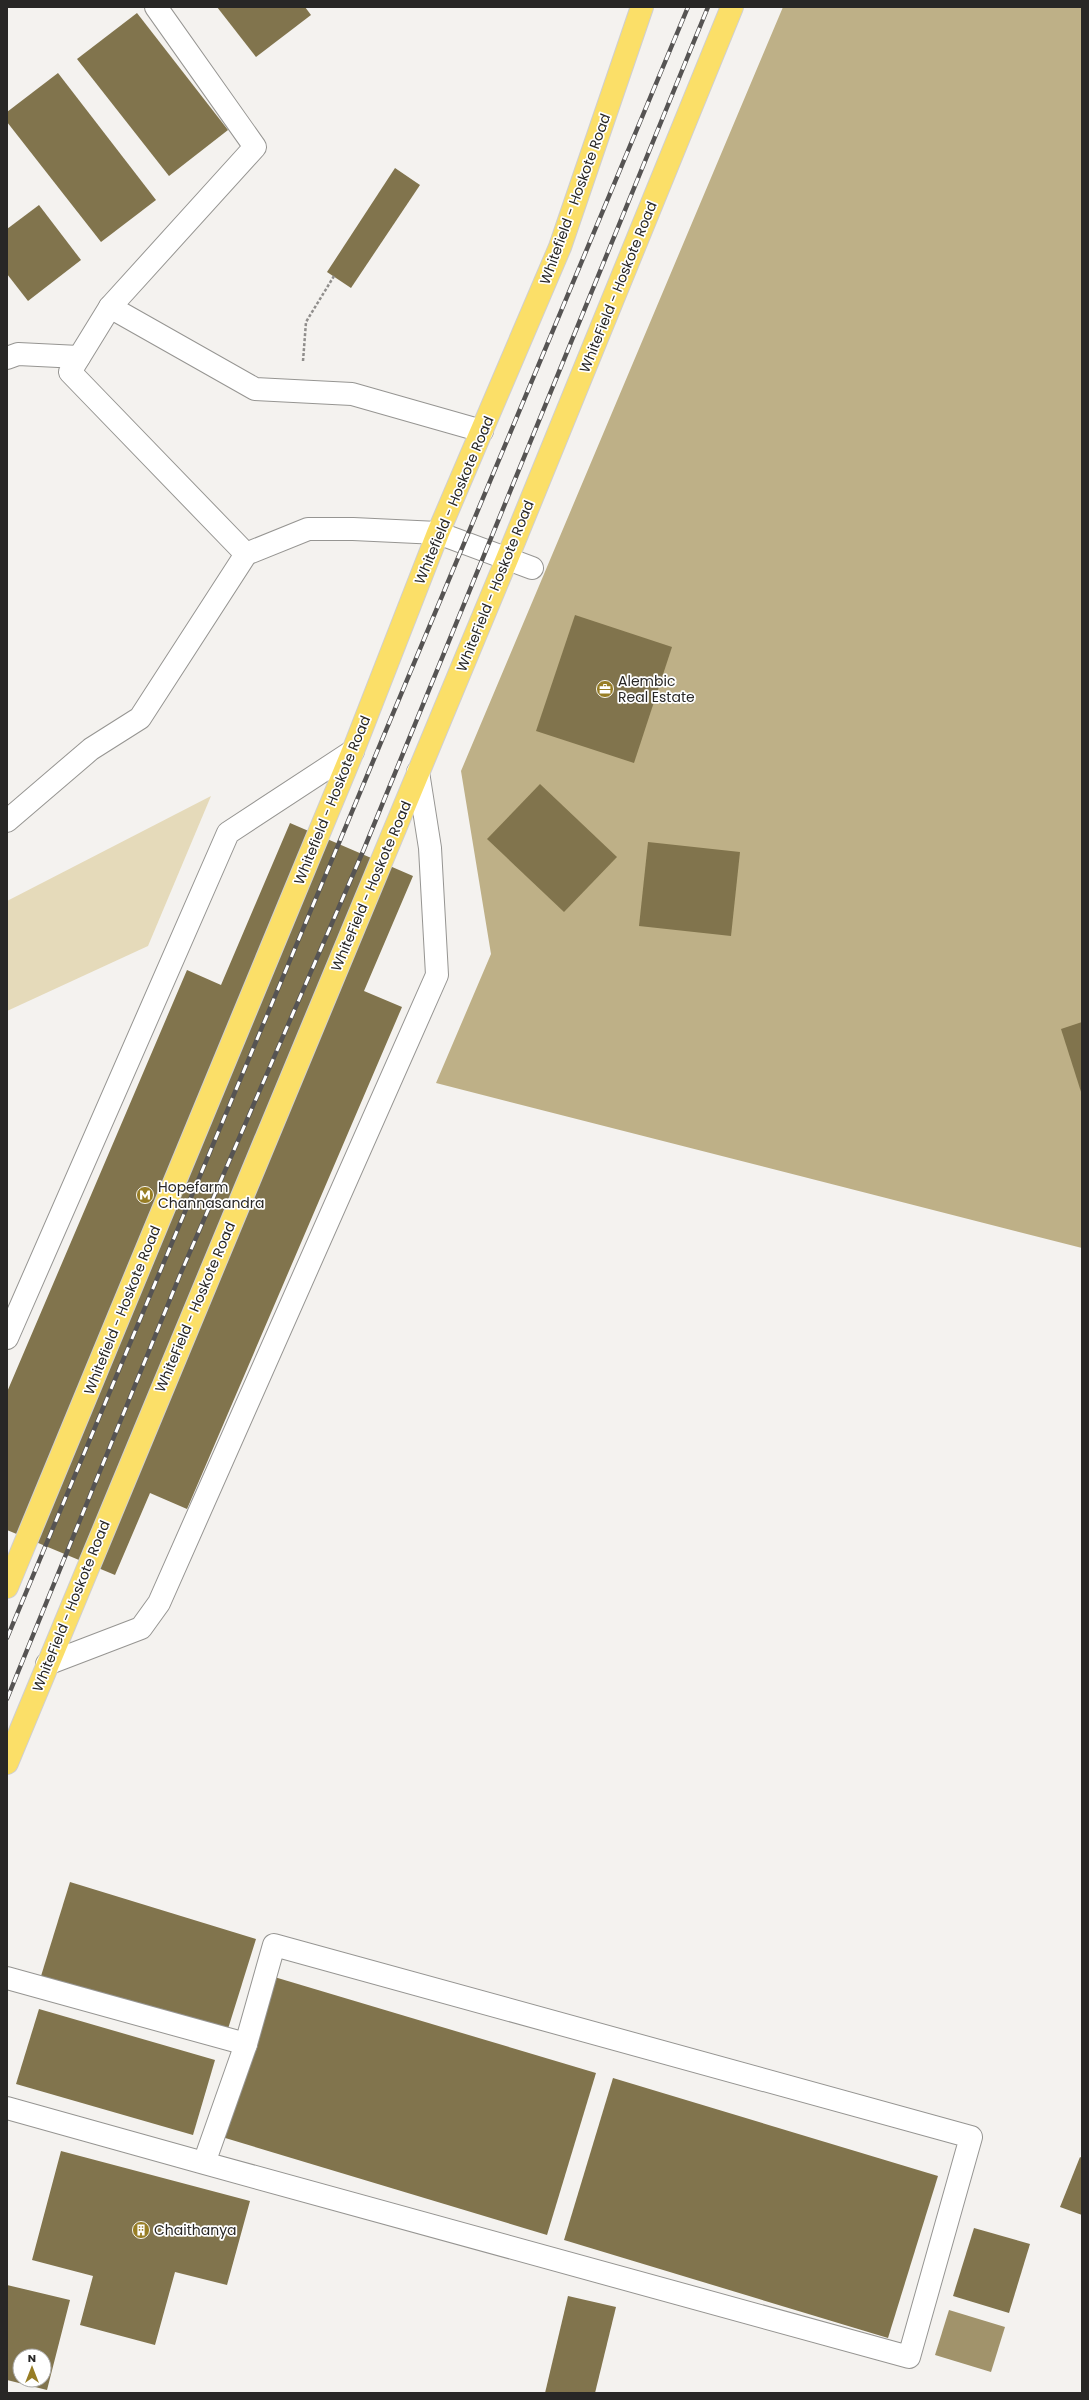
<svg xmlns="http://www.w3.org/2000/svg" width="1089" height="2400" viewBox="0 0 1089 2400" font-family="Poppins,sans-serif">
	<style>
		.green { fill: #e5daba }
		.forest { fill: #beb087 }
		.water { fill: #a1936b }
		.building { fill: #81744d; fill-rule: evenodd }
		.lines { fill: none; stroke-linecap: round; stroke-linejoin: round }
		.minor-casing { stroke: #969592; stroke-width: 24 }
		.major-casing { stroke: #d0cfcf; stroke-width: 24 }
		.path { stroke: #908e8c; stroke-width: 2.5; stroke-dasharray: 3 2; stroke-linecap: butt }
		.minor { stroke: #fff; stroke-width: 22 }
		.major { stroke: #fbdf68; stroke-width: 22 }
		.rail-casing { stroke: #565453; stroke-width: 4.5 }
		.rail { stroke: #fff; stroke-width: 3; stroke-dasharray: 9; stroke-linecap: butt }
		.labels { text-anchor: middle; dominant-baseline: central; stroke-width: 3.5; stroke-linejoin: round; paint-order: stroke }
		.street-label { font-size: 14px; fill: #282726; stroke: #fff }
		.poi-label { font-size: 14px; fill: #282726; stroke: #fff; text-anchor: start }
	</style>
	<rect width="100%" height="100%" fill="#f4f2ef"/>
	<path class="green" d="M211,796L148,946L7,1011V901Z"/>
	<path class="forest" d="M783,7H1082V1248L436,1083L491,954L461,771Z"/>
	<path class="water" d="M949,2310L1005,2327L991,2372L935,2355Z"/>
	<g class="building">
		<path d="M217,7H305L311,15L256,57Z"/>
		<path d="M137,13L228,130L169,176L77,59Z"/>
		<path d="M58,73L156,200L101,242L7,122V112Z"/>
		<path d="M395,168L420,185L351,288L327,272Z"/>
		<path d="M39,205L81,260L28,301L7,274V229Z"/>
		<path d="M575,615L672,647L634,763L536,731Z"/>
		<path d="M540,784L617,857L564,912L487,839Z"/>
		<path d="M290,823L413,876L364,991L402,1007L187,1509L150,1493L115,1575L7,1530V1392L187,970L221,985Z"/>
		<path d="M648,842L740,852L731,936L639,926Z"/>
		<path d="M1082,1022V1095L1061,1029Z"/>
		<path d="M70,1882L256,1939L227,2032L41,1976Z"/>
		<path d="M271,1976L596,2073L547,2235L222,2137Z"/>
		<path d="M39,2009L215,2060L193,2135L16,2084Z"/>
		<path d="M613,2078L938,2176L888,2338L564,2240Z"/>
		<path d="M61,2151L250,2201L227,2285L175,2272L155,2345L80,2325L93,2276L32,2260Z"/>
		<path d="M1080,2157L1082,2158V2215L1060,2207Z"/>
		<path d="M974,2228L1030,2244L1009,2313L953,2296Z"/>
		<path d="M7,2285L70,2300L47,2390L7,2380ZM20,2356H44V2380H20Z"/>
		<path d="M568,2296L616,2307L595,2393H545Z"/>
	</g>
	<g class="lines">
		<g class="minor-casing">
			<g id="minor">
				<path d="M156,7L255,147L110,307L70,372L246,554"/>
				<path d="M110,307L255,389L352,394L482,431"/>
				<path d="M7,358L18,354L79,357"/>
				<path d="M7,821L91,749L140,718L246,554L308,529H353L438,533L532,568"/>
				<path d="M7,1338L228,833L353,751"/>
				<path d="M47,1664L141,1628L159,1603L437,975L430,848L418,772"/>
				<path d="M7,1978L246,2044"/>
				<path d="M7,2108L204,2163L909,2357L971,2137L274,1945L246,2044L204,2163"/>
			</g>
		</g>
		<g class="major-casing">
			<g id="major">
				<path d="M7,1587L353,751L438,533L560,247L642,7"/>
				<path d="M7,1763L507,559L732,7"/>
			</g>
		</g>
		<path class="path" d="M303,361L306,322L334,276"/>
		<use href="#minor" class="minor"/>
		<use href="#major" class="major"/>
		<g class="rail-casing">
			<g id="rail">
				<path d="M7,1638L688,7"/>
				<path d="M7,1699L180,1275L364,849L708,7"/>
			</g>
		</g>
		<use href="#rail" class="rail"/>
	</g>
	<defs>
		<g id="office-disc" transform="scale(0.9)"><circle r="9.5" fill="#977d25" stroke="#fff"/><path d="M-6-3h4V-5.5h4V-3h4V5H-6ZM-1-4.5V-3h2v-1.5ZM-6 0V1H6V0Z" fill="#fff"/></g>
		<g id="metro-disc" transform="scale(0.9)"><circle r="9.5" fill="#977d25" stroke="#fff"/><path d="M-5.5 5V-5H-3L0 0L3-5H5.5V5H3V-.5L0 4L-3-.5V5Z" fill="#fff"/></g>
		<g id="building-disc" transform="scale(0.9)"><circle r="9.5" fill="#977d25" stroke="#fff"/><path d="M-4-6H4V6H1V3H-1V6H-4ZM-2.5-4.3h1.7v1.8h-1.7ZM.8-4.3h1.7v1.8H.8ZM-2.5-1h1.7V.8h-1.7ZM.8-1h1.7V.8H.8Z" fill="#fff"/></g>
	</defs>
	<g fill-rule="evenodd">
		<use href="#office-disc" x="605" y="689"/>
		<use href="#metro-disc" x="145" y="1195"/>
		<use href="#building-disc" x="141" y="2230"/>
	</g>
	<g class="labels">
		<g class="street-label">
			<text transform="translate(575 199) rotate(-70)">Whitefield - Hoskote Road</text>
			<text transform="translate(618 287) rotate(-68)">WhiteField - Hoskote Road</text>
			<text transform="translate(454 500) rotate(-67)">Whitefield - Hoskote Road</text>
			<text transform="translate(495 586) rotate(-68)">WhiteField - Hoskote Road</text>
			<text transform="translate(332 800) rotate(-68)">Whitefield - Hoskote Road</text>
			<text transform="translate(371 886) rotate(-67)">WhiteField - Hoskote Road</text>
			<text transform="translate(195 1307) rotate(-67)">WhiteField - Hoskote Road</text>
			<text transform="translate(122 1310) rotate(-68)">Whitefield - Hoskote Road</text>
			<text transform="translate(71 1606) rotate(-68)">WhiteField - Hoskote Road</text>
		</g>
		<g class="poi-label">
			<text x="618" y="681">Alembic<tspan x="618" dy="16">Real Estate</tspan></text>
			<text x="158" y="1187">Hopefarm<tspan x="158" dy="16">Channasandra</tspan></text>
			<text x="154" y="2230">Chaithanya</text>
		</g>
	</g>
	<rect width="1089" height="2400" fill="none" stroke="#282726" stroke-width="16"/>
	<g transform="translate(32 2368)"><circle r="19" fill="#ffffff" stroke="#a9a9a8"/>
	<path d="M0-3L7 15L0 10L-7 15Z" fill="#977d25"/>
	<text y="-6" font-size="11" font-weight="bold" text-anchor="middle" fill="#282726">N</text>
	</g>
</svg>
